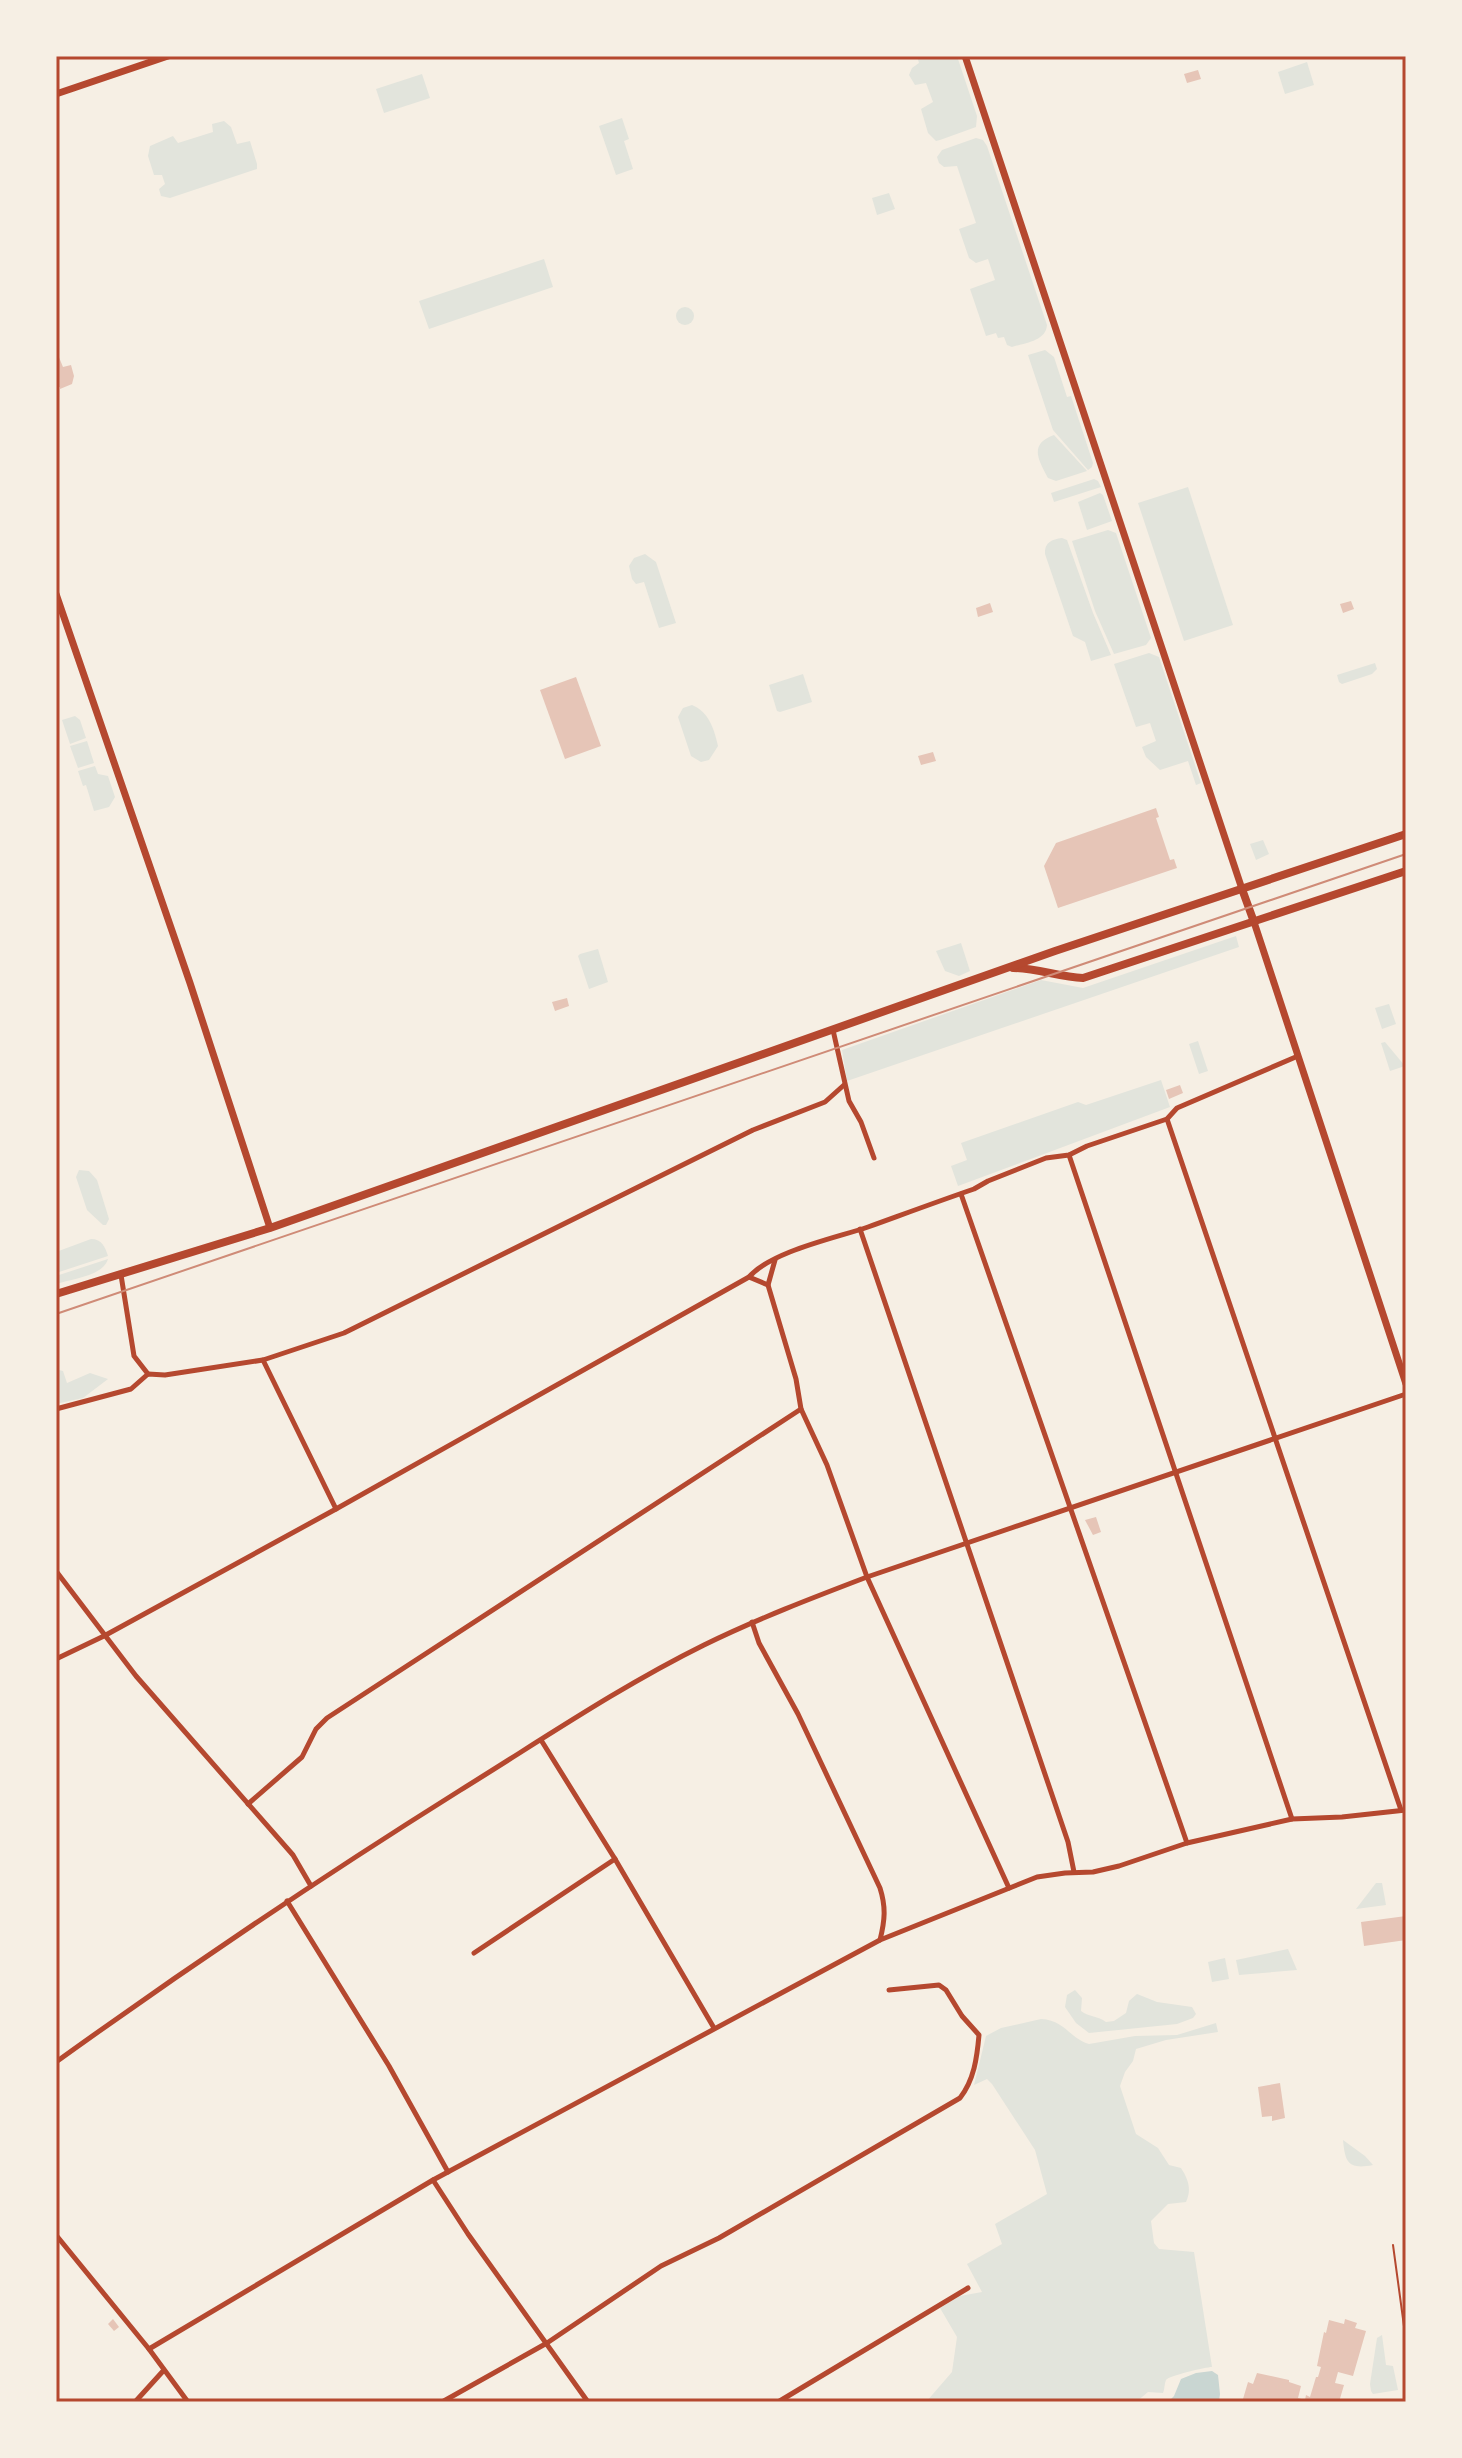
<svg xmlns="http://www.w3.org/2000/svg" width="1462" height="2458" viewBox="0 0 1462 2458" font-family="Arial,sans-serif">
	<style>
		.green { fill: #e2e4dc }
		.water { fill: #c9d6d2 }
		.building { fill: #e6c5b7 }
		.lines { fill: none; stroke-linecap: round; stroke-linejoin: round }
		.path { stroke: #b5482f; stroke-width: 2 }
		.minor { stroke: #b5482f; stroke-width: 5 }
		.tertiary { stroke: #b5482f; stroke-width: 7 }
		.secondary { stroke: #b5482f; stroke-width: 8 }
		.tram { stroke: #cf8b77; stroke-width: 2 }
		.neatline { fill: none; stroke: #b5482f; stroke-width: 3 }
	</style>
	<rect width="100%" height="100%" fill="#f6efe4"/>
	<g class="green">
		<path d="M917,56H957L977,116L976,127L940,140L936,141L928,133L921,109L933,102L926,83L915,85L909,75L912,68L919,63Z"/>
		<path d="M1307,62L1314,85L1285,94L1278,72Z"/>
		<path d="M422,74L430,98L384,113L376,89Z"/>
		<path d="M622,118L629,139L624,141L633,169L616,175L599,126Z"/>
		<path d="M224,121L231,127L237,144L250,141L257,164V169L170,198L161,196L159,189L165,184L162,175H154L148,156L150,146L173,136L178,143L213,132L212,124Z"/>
		<path d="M976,138L983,140L987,146L1047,325C1046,341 1025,343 1012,347L1007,345L1004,337L998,338L996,333L986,336L970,289L995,280L988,259L976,263L969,258L959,229L976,223L957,166L944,167L939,163L937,157L942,150Z"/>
		<path d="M889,193L895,209L877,215L872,198Z"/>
		<path d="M544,259L553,287L429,329L419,301Z"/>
		<circle cx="685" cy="316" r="9"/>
		<path d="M1045,350L1054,357L1067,397L1071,396L1093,463L1092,467L1088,470L1053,430L1028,355Z"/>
		<path d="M1054,435L1087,471L1056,481L1048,478C1038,459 1029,444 1054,435Z"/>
		<path d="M1094,479L1098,481L1101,487L1054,502L1051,493Z"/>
		<path d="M1188,487L1233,625L1184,641L1138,503Z"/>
		<path d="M1100,493L1103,495L1112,521L1087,530L1078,502Z"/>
		<path d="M1108,530L1116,533L1151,638L1146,645L1114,654L1095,611L1072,541Z"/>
		<path d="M1062,538L1067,540L1093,613L1111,655L1091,661L1085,642L1073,636L1045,554C1044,543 1052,539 1062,538Z"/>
		<path d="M645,554L656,562L676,623L659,628L644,582L636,584L632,579L629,566L634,558Z"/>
		<path d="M1149,653L1159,657L1201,783L1196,785L1188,761L1160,770L1146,757L1142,747L1156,741L1150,723L1136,727L1114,664Z"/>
		<path d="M1375,663L1377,669L1372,674L1342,684L1339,682L1337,675Z"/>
		<path d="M803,674L812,702L780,712L777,711L769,685Z"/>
		<path d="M692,705C709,712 714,729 718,746L709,760L701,762L691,756L678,717L683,708Z"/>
		<path d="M75,716L80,720L86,738L70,744L62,720Z"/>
		<path d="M87,741L94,763L78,768L70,746Z"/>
		<path d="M95,766L98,774L108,776L115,797L109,807L94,811L86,785L83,786L78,771Z"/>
		<path d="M1263,840L1269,854L1256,860L1250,844Z"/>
		<path d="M1236,936L1239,947L847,1081L842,1050L1041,980L1083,988Z"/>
		<path d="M961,943L970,971L959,976L945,971L936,951Z"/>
		<path d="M598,949L608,982L589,989L578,956L580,954Z"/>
		<path d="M1389,1004L1396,1024L1382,1029L1375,1008Z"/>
		<path d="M1198,1041L1208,1071L1199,1074L1189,1044Z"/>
		<path d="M1385,1042L1405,1066L1390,1071L1381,1043Z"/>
		<path d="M1161,1080L1170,1107L958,1186L951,1166L967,1160L961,1143L1078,1102L1086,1105Z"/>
		<path d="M79,1170L89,1171L97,1180L109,1219L106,1225H103L87,1210L76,1177Z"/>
		<path d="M91,1239C102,1239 105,1247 108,1256L56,1273V1252Z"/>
		<path d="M108,1259C103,1276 72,1279 56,1284V1276Z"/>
		<path d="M59,1370L63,1371L67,1383L90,1373L108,1379L83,1398L56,1404V1372Z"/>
		<path d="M1376,1883H1382L1386,1905L1356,1909Z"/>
		<path d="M1288,1949L1297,1970L1239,1975L1236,1960Z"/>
		<path d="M1225,1958L1229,1979L1212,1982L1208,1962Z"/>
		<path d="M1075,1990L1082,1998L1081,2011C1089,2017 1098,2016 1106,2022L1114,2021L1126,2013L1129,2001L1137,1994L1157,2002L1192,2007L1196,2014L1193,2018L1177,2024L1089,2033L1076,2023L1065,2007L1067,1995Z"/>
		<path d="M1041,2019C1065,2020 1069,2038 1089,2044L1135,2036L1177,2035L1216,2023L1218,2032L1166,2040L1136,2049L1133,2061L1125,2072L1120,2086L1136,2134L1158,2148L1169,2165L1181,2168C1188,2179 1192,2189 1186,2202L1168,2204L1151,2221L1154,2243L1159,2249L1194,2252L1212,2367C1206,2367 1168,2376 1166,2380C1164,2384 1165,2389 1163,2393L1148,2392L1136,2402H926L952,2372L957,2337L940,2308L960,2296L982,2292L967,2264L1002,2244L995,2224L1047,2194L1035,2150L992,2084L987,2079L974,2085L986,2036L1001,2028Z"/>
		<path d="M1343,2140L1365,2156L1373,2165C1348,2170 1345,2162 1343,2140Z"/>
		<path d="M1382,2335L1386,2365L1393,2366L1398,2390L1373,2394L1371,2391L1370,2384L1377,2338Z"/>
	</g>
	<path class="water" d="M1212,2371L1218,2375L1220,2394L1219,2401L1168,2402L1174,2396L1181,2379L1196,2373Z"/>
	<g class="building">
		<path d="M1198,70L1201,79L1187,83L1184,74Z"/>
		<path d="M56,350L63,367L71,365L74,376L72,384L60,389V387L56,388Z"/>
		<path d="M1351,601L1354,609L1343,613L1340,604Z"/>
		<path d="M990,603L993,612L978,617L976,608Z"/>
		<path d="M576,677L601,746L565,759L540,690Z"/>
		<path d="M933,752L936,761L921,765L918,756Z"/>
		<path d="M1156,808L1159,817L1156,818L1170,860L1174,859L1177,868L1058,908L1044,866L1056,843Z"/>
		<path d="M567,998L569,1006L555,1011L552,1002Z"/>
		<path d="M1180,1085L1183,1093L1169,1099L1166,1090Z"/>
		<path d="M1096,1517L1101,1532L1093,1535L1085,1520Z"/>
		<path d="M1406,1916V1940L1364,1946L1361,1922Z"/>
		<path d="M1280,2083L1285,2118L1272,2121V2116L1262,2117L1258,2087Z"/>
		<path d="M113,2319L119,2327L114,2331L108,2324Z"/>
		<path d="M1345,2319L1357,2323L1355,2328L1366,2331L1353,2376L1338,2372L1335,2383L1344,2385L1339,2402H1248L1243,2399L1248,2382L1253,2384L1257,2373L1289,2380V2382L1301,2386L1298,2398L1305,2400L1306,2395L1310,2397L1316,2377H1318L1321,2367L1317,2366L1324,2332L1326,2333L1329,2320L1344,2324Z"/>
	</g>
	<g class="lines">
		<path class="path" d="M1393,2245L1406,2341"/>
		<g class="minor">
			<path d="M833,1030L849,1101L861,1122L874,1158"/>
			<path d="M1167,1119L1401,1810"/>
			<path d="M1069,1155L1292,1819"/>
			<path d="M961,1194L1187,1843"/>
			<path d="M860,1229L1068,1842L1074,1872"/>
			<path d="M121,1275L134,1356L148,1374"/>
			<path d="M749,1277L768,1285L796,1379L801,1409L827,1465L867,1577L1009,1888"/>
			<path d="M768,1285L775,1260"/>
			<path d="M263,1360L336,1509"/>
			<path d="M56,1409L131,1389L148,1374L165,1375L263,1360L344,1333L753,1130L825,1102L844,1085"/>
			<path d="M56,1571L136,1676L293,1855L311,1886"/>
			<path d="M752,1622L759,1643L798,1714L880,1888C886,1907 885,1920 880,1940"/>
			<path d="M56,1659L104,1636L336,1509L749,1277C772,1251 836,1238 868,1227C904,1214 939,1201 974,1189L988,1181L1046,1158L1069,1155L1087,1146L1167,1119L1177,1108L1298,1056"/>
			<path d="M541,1740L615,1859L714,2028"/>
			<path d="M248,1804L302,1757L316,1729L327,1718L801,1409"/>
			<path d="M287,1901L389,2066L448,2172"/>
			<path d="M474,1953L615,1859"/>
			<path d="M56,2062C188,1967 322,1877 459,1791C540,1741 619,1687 704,1645C757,1619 812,1598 867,1577L1406,1394"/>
			<path d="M433,2180L468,2234L588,2402"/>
			<path d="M56,2235L149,2349L188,2402"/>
			<path d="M149,2349L433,2180L880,1940L1037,1877L1065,1873L1093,1872L1119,1866L1187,1843L1292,1819L1342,1817L1406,1810"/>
			<path d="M135,2402L164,2370"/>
			<path d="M442,2402L547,2343L661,2266L719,2238L960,2098C974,2080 977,2058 979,2035L962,2016L946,1990L939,1985L889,1990"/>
			<path d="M778,2402L968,2288"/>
		</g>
		<g class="tertiary">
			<path d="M965,56L1242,889"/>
			<path d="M56,94L168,56"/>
			<path d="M56,594L190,983L270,1228"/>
			<path d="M1254,922L1406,1384"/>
		</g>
		<g class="secondary">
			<path d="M1242,889L1254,922"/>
			<path d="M1013,968C1037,968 1059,977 1083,978L1406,871"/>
			<path d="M56,1294L270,1228L1055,951L1406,834"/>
		</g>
		<path class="tram" d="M56,1314L1406,854"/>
	</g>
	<rect width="1462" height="2458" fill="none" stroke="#f6efe4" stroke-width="116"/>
	<rect x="58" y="58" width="1346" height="2342" class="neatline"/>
</svg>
